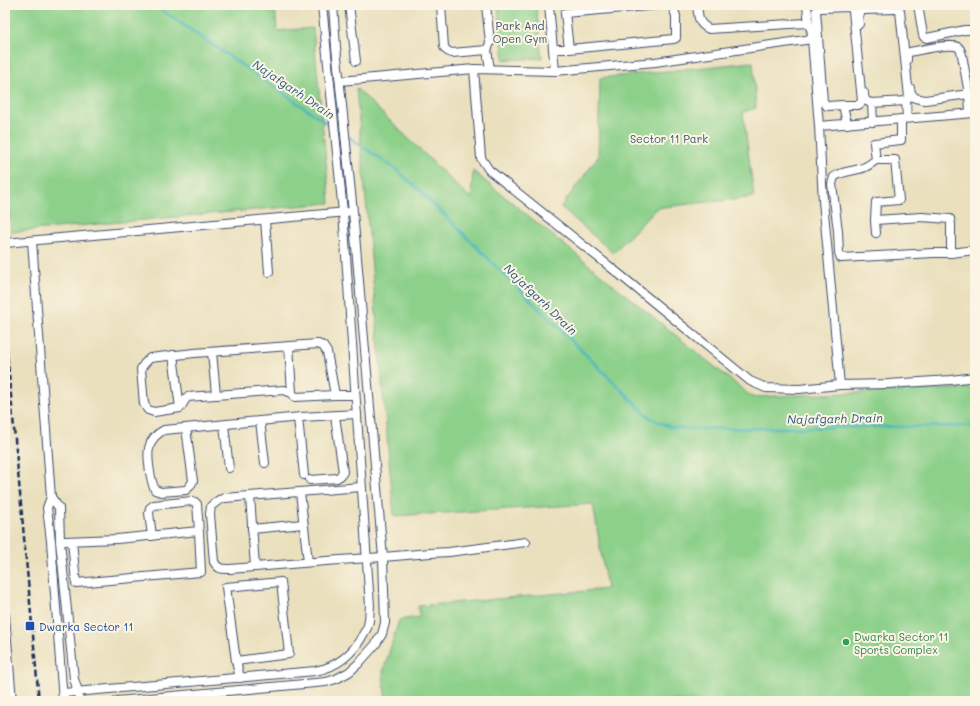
<svg xmlns="http://www.w3.org/2000/svg" width="980" height="706" viewBox="0 0 980 706" font-family="Mali,sans-serif">
	<style>
		.green { fill: #8cd08a; stroke: #548074 }
		.lines { fill: none; stroke-linecap: round; stroke-linejoin: round }
		.stream { stroke: #49b8c0; stroke-width: 2.5 }
		.street-casing { stroke: #3a4a6c; stroke-width: 10 }
		.street { stroke: #fff; stroke-width: 8 }
		.rail { stroke: #1b2f5e; stroke-width: 2.5; stroke-dasharray: 6 3; stroke-linecap: butt }
		.transit-dot { fill: #1a4fb4; stroke: #fcf5e5; stroke-width: 1.5 }
		.leisure-dot { fill: #2e9e5b; stroke: #fcf5e5; stroke-width: 1.5 }
		.labels { text-anchor: middle; dominant-baseline: central; stroke-width: 4; stroke-linejoin: round; paint-order: stroke }
		.park-label { font-size: 11px; fill: #375769; stroke: #fcf5e5 }
		.transit-label { font-size: 11px; fill: #164399; stroke: #fcf5e5; text-anchor: start }
		.leisure-label { font-size: 11px; fill: #27864d; stroke: #fcf5e5; text-anchor: start }
		.water-label { font-size: 12px; font-style: italic; fill: #29587b; stroke: #fcf5e5 }
	</style>
	<rect width="100%" height="100%" fill="#fcf5e5"/>
	<filter id="ink" filterUnits="userSpaceOnUse"><feTurbulence type="fractalNoise" baseFrequency=".025" numOctaves="2"/><feDisplacementMap in="SourceGraphic" scale="8" xChannelSelector="R" yChannelSelector="G"/><feConvolveMatrix kernelMatrix="1 2 1 2 8 2 1 2 1" color-interpolation-filters="sRGB"/></filter>
	<filter id="wash" filterUnits="userSpaceOnUse"><feTurbulence type="fractalNoise" baseFrequency=".012" numOctaves="4" result="noise"/><feDisplacementMap in="SourceGraphic" scale="16" xChannelSelector="R" yChannelSelector="G"/><feGaussianBlur stdDeviation="0.9" result="paint"/><feColorMatrix in="noise" values="0 0 0 0 0 0 0 0 0 0 0 0 0 0 0 0 0 1.4 0 .05"/><feComposite in="paint" operator="in"/></filter>
	<g filter="url(#wash)">
		<rect width="100%" height="100%" fill="#eae0be"/>
		<g class="green">
			<path d="M5,5H275L277,31L313,28L330,203L11,232L5,167Z"/>
			<path d="M498,5H536L542,58L504,60Z"/>
			<path d="M753,62L756,108L743,112L754,197L732,200L697,203L657,208L613,253L561,207L598,157L600,78Z"/>
			<path d="M356,88L471,199L473,171L752,397L975,388V701H386L383,672L399,620L420,617L418,606L607,589L593,504L394,516Z"/>
		</g>
		<g class="lines">
			<g class="stream">
				<path d="M154,5L333,127"/>
				<path d="M347,136L397,170L419,190L649,417L670,427L688,429L975,426"/>
			</g>
		</g>
	</g>
	<g filter="url(#ink)">
		<g class="lines">
			<g class="street-casing">
				<g id="street">
					<path d="M349,5L356,61"/>
					<path d="M441,5L444,47C446,51 448,52 452,53L487,50L490,43L486,5"/>
					<path d="M549,5L555,71"/>
					<path d="M659,5L565,13L569,49L674,39L676,38V16L672,5"/>
					<path d="M697,5C699,17 697,23 709,29L806,23C812,26 812,33 812,39"/>
					<path d="M807,5L809,25"/>
					<path d="M918,5L923,35L924,37L927,38L965,30H975"/>
					<path d="M859,24L858,14L863,10L896,9H898L900,11L909,97L906,101L872,103L873,122"/>
					<path d="M553,49H569"/>
					<path d="M487,50L490,69"/>
					<path d="M907,60V53L910,52C920,50 950,43 958,47C961,49 961,52 962,55L969,94L970,113"/>
					<path d="M474,69L481,158L489,170L619,274L750,381L766,388L799,389L840,385L888,384L951,380L975,377"/>
					<path d="M340,81L474,69L555,71L655,62L812,39L819,126L823,201L840,385"/>
					<path d="M910,88L911,93L915,98L925,100L969,94"/>
					<path d="M864,93C864,100 866,102 872,103"/>
					<path d="M906,101L907,118"/>
					<path d="M843,105L827,106L823,101L816,11L818,9L820,8L849,7L852,8L853,11L862,101L860,104L858,105H843L847,124"/>
					<path d="M819,126L974,113"/>
					<path d="M876,160C870,164 866,168 859,169C849,172 842,171 834,177L832,184L838,231L839,253L841,258L933,253H951L975,250"/>
					<path d="M265,220L269,272"/>
					<path d="M875,220L922,217L950,219L951,224V253"/>
					<path d="M876,233L875,220L876,202L899,200L895,160H876L874,143L901,140V119"/>
					<path d="M32,241L51,497L47,508L51,541L63,701"/>
					<path d="M5,243L347,212"/>
					<path d="M289,346L292,393"/>
					<path d="M212,352L216,395"/>
					<path d="M173,355L180,408"/>
					<path d="M335,395L295,397L292,393L284,390L187,397L180,408L154,412L148,410L144,404L141,369L144,364L150,358L194,353L318,344L323,346L327,352L335,395H355"/>
					<path d="M298,418L304,475"/>
					<path d="M260,421L265,463"/>
					<path d="M224,425L229,468"/>
					<path d="M186,428L193,481L190,486L186,490L161,492L155,490C152,484 151,478 150,472C147,454 146,439 164,430L301,417L357,414"/>
					<path d="M310,480L337,478L340,476L343,472L335,416"/>
					<path d="M361,487L225,498L219,500L211,506L210,514L214,562C219,570 222,569 230,569L326,561L383,557L430,553L449,552L526,542"/>
					<path d="M300,492L308,562"/>
					<path d="M250,496L255,567"/>
					<path d="M51,497L59,508L60,541L74,679L78,691L79,701"/>
					<path d="M252,529L303,524"/>
					<path d="M152,536L149,513L150,508L154,505L192,501L195,502L197,504L199,531"/>
					<path d="M60,541H65L117,539L199,531L201,572L76,583L72,541"/>
					<path d="M5,616L12,701"/>
					<path d="M236,661L289,654L281,582L226,587L236,661L240,678"/>
					<path d="M63,693L315,671C337,667 354,653 364,633C366,630 368,627 368,625C370,619 369,612 370,606L343,212L322,5"/>
					<path d="M117,701L326,682L336,679L349,672L358,664L375,645L382,634L385,623L383,557L353,212L336,47L333,5"/>
				</g>
			</g>
			<use href="#street" class="street"/>
			<path class="rail" d="M5,330L39,701"/>
		</g>
	</g>
	<rect class="transit-dot" x="25" y="621" width="10" height="10" rx="2"/>
	<circle class="leisure-dot" cx="846" cy="642" r="4"/>
	<g class="labels">
		<g class="park-label">
			<text x="520" y="25">Park And<tspan x="520" dy="13">Open Gym</tspan></text>
			<text x="669" y="138">Sector 11 Park</text>
		</g>
		<g class="transit-label">
			<text x="39" y="626">Dwarka Sector 11</text>
		</g>
		<g class="leisure-label">
			<text x="854" y="636">Dwarka Sector 11<tspan x="854" dy="13">Sports Complex</tspan></text>
		</g>
		<g class="water-label">
			<text transform="translate(294 89) rotate(34)">Najafgarh Drain</text>
			<text transform="translate(541 299) rotate(44)">Najafgarh Drain</text>
			<text transform="translate(835 418) rotate(-1)">Najafgarh Drain</text>
		</g>
	</g>
	<rect width="980" height="706" fill="none" stroke="#fcf5e5" stroke-width="20"/>
</svg>
